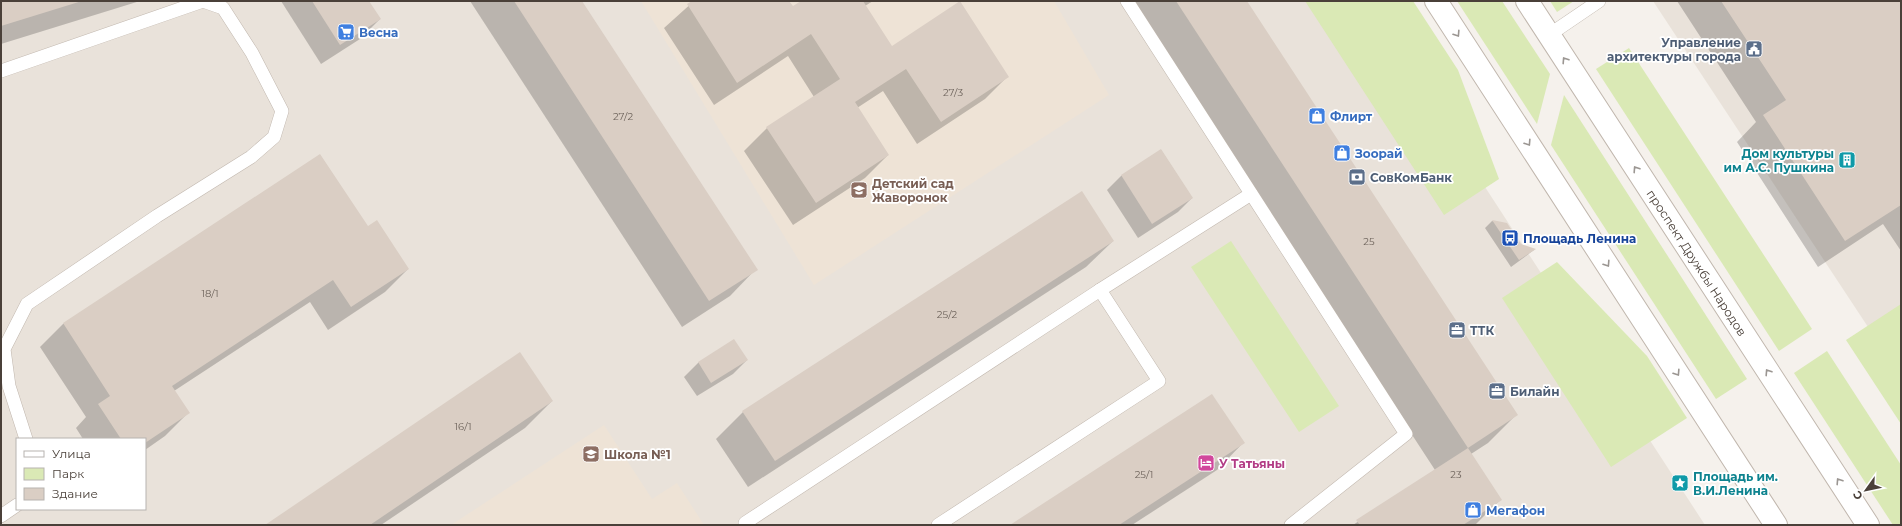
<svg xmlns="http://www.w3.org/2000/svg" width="1902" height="526" viewBox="0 0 1902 526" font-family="Montserrat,sans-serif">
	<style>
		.residential { fill: #e9e2da; fill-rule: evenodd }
		.education { fill: #eee3d6 }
		.green { fill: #dae9b5 }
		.shadow { fill: #0003 }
		.building { fill: #dacec4 }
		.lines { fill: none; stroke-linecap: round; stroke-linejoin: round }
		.service-casing { stroke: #c1b7ae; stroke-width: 14 }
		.tertiary-casing { stroke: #c1b7ae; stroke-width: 24 }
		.service { stroke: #fff; stroke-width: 13 }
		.tertiary { stroke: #fff; stroke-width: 22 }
		.oneway { stroke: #9b9692 }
		.labels { text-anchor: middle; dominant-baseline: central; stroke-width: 3.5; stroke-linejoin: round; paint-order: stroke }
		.number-label { font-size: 10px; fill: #6e645c }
		.shop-label { font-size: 12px; font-weight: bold; fill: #366cbe; stroke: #fff; text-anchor: start }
		.service-label { font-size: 12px; font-weight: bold; fill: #4e5e75; stroke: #fff; text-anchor: start }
		.culture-label { font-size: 12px; font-weight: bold; fill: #0d838f; stroke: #fff; text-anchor: end }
		.education-label { font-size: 12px; font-weight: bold; fill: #785e54; stroke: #fff; text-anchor: start }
		.transit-label { font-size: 12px; font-weight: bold; fill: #164399; stroke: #fff; text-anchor: start }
		.street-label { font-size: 12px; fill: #4a4039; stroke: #fff }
		.hotel-label { font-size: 12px; font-weight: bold; fill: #b23c85; stroke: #fff; text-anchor: start }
	</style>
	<rect width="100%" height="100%" fill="#f5f1ec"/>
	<g class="residential">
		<path d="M1,1H1364L1705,525H1ZM17,439H145V509H17Z"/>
		<path d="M1653,1H1901V377Z"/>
	</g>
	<g class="education">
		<path d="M641,1H1054L1109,95L814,285Z"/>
		<path d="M604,425L652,499L677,483L704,525H451Z"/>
	</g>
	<g class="green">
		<path d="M1305,1H1413L1458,70L1499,179L1444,215Z"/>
		<path d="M1457,1H1502L1550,74L1537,124Z"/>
		<path d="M1550,1H1574L1557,12Z"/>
		<path d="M1629,48L1812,329L1779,351L1596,69Z"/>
		<path d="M1564,95L1747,379L1716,399L1551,145Z"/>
		<path d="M1231,241L1339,406L1299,432L1191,267Z"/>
		<path d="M1557,262L1647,356L1687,418L1611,467L1502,298Z"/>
		<path d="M1901,304V424L1846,340Z"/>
		<path d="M1827,351L1901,465V525H1893L1794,373Z"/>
	</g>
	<g class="shadow">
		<path d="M1,1H140L1,44Z"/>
		<path d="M281,1H368L380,19L360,39L321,64Z"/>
		<path d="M470,1H581L756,269L730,296L682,327Z"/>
		<path d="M694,1H788L792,8L803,1H873L865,6L891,47L1008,76L985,99L917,144L883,91L857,108L888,155L865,178L793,225L744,151L767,128L814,97L788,56L714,105L664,28Z"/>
		<path d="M1129,1H1246L1516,415L1488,443L1471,454L1500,500L1475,525H1353L1435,470Z"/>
		<path d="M1677,1H1901V251L1883,224L1818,267L1737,142L1756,122Z"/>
		<path d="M1161,150L1192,198L1178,212L1138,238L1107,190L1121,176Z"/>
		<path d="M320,155L368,228L408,269L385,292L328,330L310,302L174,391L188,413L165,436L145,450V439H83L76,428L86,417L40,347L63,324Z"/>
		<path d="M1492,221L1506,224L1520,245L1534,250L1511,267L1485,228Z"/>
		<path d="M1113,241L1086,267L748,487L716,439L743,412Z"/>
		<path d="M747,360L733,374L697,396L684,377L699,362Z"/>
		<path d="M552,401L525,428L381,525H267Z"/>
		<path d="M1243,443L1217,470L1132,525H1012Z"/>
	</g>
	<g class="building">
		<path d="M1,1H82L1,26Z"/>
		<path d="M312,1H369L381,19L340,45Z"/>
		<path d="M514,1H582L758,270L709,301Z"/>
		<path d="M692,1H789L793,6L801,1H863L892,46L960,1L1009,77L941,122L906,69L855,102L889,155L816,203L766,127L840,79L811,34L737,83L687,4Z"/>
		<path d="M1176,1H1247L1518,415L1468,448Z"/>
		<path d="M1721,1H1901V205L1845,241L1763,115L1786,100Z"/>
		<path d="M1161,149L1193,198L1152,224L1121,175Z"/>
		<path d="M320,154L368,226L377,220L409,269L351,307L333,280L172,386L190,413L145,443V439H121L98,404L110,396L63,323Z"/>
		<path d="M1082,191L1114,241L775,461L742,411Z"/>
		<path d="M1492,220L1507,223L1521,244L1536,249L1519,260Z"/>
		<path d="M734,339L748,360L711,383L698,362Z"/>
		<path d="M520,352L553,401L370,525H265Z"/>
		<path d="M1212,394L1245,443L1119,525H1010Z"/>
		<path d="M1468,448L1502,500L1463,525H1360L1356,520Z"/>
	</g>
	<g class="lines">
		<g class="service-casing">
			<g id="service">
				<path d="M1127,1L1406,434L1291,525"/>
				<path d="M1549,35L1599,1"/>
				<path d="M1,71L203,1"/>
				<path d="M1100,290L1251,194"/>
				<path d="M26,439L9,386L4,349L27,304L157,216L251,157L274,137L282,111L252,53L223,8L203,1"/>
				<path d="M1,516L17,505"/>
				<path d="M745,523L1100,290L1159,381L938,525"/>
			</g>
		</g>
		<g class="tertiary-casing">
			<g id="tertiary">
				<path d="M1436,1L1776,525"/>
				<path id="s1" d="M1527,1L1868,525"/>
			</g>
		</g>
		<use href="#service" class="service"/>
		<use href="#tertiary" class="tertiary"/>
	</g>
	<defs><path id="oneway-chevron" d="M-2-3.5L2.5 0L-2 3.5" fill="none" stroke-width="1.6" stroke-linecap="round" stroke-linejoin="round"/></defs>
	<g class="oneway">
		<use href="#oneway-chevron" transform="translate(1457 34) rotate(57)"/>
		<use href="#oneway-chevron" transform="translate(1565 60) rotate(-123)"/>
		<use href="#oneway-chevron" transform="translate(1528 143) rotate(57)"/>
		<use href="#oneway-chevron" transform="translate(1636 169) rotate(-123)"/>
		<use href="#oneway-chevron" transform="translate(1607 264) rotate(57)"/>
		<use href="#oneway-chevron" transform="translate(1768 372) rotate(-123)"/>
		<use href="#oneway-chevron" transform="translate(1677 373) rotate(57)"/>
		<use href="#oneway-chevron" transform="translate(1839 481) rotate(-123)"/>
	</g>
	<defs>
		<g id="supermarket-square" transform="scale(0.9)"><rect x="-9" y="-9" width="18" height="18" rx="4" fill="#3f7fe0" stroke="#fff"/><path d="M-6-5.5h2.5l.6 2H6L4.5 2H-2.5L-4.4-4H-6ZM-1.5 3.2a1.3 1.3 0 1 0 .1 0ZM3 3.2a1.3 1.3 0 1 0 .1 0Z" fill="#fff"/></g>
		<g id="civic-square" transform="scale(0.9)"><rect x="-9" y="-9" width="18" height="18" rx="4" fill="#5c6f8a" stroke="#fff"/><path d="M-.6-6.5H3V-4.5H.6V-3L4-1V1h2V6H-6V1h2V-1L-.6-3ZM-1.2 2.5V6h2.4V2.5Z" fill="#fff"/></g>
		<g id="shop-square" transform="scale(0.9)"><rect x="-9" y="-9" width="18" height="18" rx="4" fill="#3f7fe0" stroke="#fff"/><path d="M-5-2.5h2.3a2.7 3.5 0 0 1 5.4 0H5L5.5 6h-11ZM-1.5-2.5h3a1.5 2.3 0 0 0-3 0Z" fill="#fff"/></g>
		<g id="building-square" transform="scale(0.9)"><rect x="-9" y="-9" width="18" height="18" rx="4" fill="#0f9aa8" stroke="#fff"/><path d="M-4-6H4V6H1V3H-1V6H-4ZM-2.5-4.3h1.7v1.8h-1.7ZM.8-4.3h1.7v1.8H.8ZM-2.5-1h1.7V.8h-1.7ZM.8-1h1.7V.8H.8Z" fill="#fff"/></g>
		<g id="bank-square" transform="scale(0.9)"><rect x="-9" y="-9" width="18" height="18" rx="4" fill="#5c6f8a" stroke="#fff"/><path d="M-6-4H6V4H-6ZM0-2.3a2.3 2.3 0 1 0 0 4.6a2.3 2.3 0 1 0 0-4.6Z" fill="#fff"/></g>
		<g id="school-square" transform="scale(0.9)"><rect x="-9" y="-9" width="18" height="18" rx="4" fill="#8d6e63" stroke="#fff"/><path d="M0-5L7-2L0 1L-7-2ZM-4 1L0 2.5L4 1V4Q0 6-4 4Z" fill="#fff"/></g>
		<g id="bus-square" transform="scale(0.9)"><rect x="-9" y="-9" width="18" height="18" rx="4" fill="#1a4fb4" stroke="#fff"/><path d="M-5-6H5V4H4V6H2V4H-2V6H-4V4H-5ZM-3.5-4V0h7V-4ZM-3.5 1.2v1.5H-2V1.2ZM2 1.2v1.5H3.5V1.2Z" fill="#fff"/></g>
		<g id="office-square" transform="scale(0.9)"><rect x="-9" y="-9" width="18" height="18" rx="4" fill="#5c6f8a" stroke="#fff"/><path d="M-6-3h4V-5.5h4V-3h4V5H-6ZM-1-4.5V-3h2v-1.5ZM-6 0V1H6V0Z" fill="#fff"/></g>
		<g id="hotel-square" transform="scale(0.9)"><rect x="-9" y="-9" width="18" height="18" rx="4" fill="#d1479c" stroke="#fff"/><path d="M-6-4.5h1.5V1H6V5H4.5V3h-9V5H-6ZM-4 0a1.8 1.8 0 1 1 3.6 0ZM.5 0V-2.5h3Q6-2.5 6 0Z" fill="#fff"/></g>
		<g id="sight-square" transform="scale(0.9)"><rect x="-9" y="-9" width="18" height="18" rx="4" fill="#0f9aa8" stroke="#fff"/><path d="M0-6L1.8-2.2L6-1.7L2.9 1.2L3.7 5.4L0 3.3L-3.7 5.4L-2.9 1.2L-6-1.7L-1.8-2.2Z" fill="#fff"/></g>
	</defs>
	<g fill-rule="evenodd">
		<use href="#supermarket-square" x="346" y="32"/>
		<use href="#civic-square" x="1754" y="49"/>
		<use href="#shop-square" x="1317" y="116"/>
		<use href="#shop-square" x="1342" y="153"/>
		<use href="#building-square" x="1847" y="160"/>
		<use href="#bank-square" x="1357" y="177"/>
		<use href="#school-square" x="859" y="190"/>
		<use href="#bus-square" x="1510" y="238"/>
		<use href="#office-square" x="1457" y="330"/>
		<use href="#office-square" x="1497" y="391"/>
		<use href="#school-square" x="591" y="454"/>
		<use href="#hotel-square" x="1206" y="463"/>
		<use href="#sight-square" x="1680" y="483"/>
		<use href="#shop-square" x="1473" y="510"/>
	</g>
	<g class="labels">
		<g class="number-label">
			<text x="953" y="92">27/3</text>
			<text x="623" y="116">27/2</text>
			<text x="1369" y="241">25</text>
			<text x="210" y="293">18/1</text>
			<text x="947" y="314">25/2</text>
			<text x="463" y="426">16/1</text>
			<text x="1144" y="474">25/1</text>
			<text x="1456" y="474">23</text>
		</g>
		<g class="shop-label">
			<text x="359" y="32">Весна</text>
			<text x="1330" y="116">Флирт</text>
			<text x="1355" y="153">Зоорай</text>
			<text x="1486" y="510">Мегафон</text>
		</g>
		<g class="service-label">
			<text x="1741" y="42" text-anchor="end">Управление<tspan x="1741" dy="14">архитектуры города</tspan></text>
			<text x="1370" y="177">СовКомБанк</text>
			<text x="1470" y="330">ТТК</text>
			<text x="1510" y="391">Билайн</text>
		</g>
		<g class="culture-label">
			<text x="1834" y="153">Дом культуры<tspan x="1834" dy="14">им А.С. Пушкина</tspan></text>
			<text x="1693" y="476" text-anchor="start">Площадь им.<tspan x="1693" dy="14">В.И.Ленина</tspan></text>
		</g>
		<g class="education-label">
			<text x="872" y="183">Детский сад<tspan x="872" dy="14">Жаворонок</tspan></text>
			<text x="604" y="454">Школа №1</text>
		</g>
		<g class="transit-label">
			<text x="1523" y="238">Площадь Ленина</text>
		</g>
		<g class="street-label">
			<text stroke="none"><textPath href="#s1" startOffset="312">проспект Дружбы Народов</textPath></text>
		</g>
		<g class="hotel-label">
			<text x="1219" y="463">У Татьяны</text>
		</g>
	</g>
	<rect width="1902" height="526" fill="none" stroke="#4a4039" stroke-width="4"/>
	<rect x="16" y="438" width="130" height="72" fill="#ffffff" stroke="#b7b3b0"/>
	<rect x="24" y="451" width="20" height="6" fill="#ffffff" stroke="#b7b3b0"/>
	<text x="52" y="458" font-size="12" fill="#4a4039">Улица</text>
	<rect x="24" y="468" width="20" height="12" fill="#dae9b5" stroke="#b7b3b0"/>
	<text x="52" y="478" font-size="12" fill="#4a4039">Парк</text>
	<rect x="24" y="488" width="20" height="12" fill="#dacec4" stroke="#b7b3b0"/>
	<text x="52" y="498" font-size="12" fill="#4a4039">Здание</text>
	<g transform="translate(1866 490) rotate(237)" stroke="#ffffff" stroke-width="3" paint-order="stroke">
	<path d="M0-3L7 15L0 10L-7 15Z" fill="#4a4039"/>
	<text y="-6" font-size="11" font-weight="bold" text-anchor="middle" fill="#4a4039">С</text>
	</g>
</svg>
